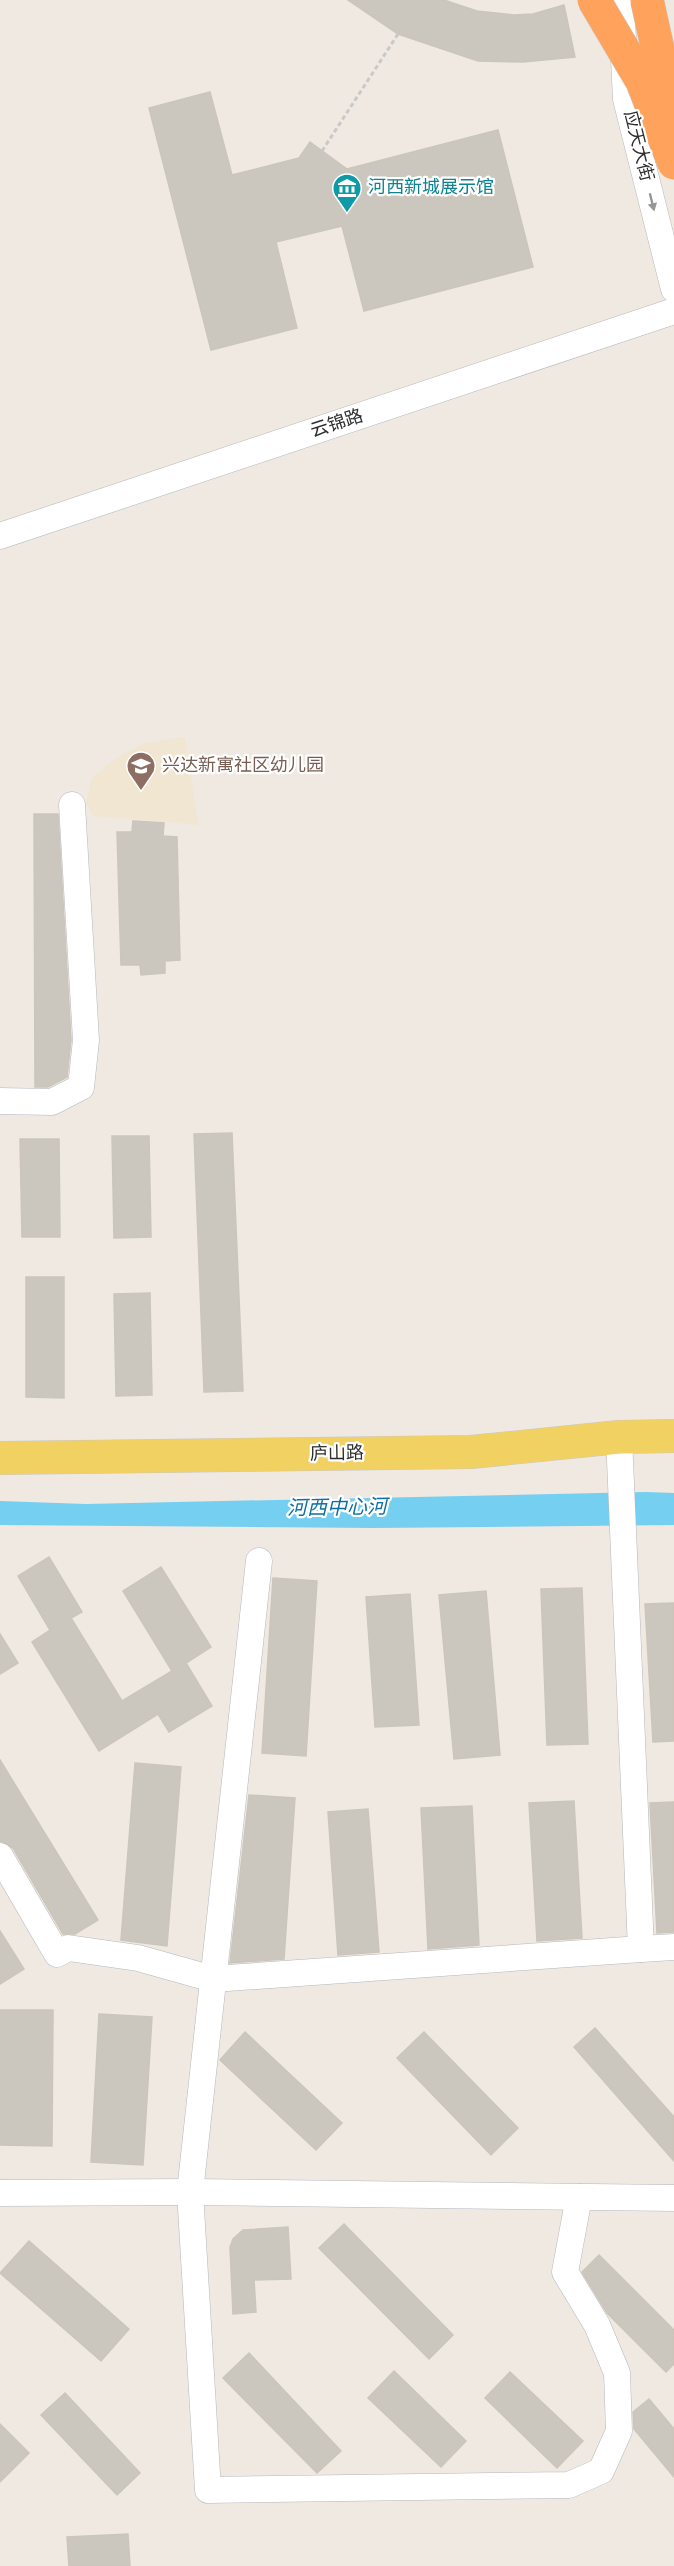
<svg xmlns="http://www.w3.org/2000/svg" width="674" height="2566" viewBox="0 0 674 2566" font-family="'Alegreya Sans','Noto Sans SC',sans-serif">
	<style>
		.education { fill: #f0e6d1 }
		.water { fill: #75cff0 }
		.building { fill: #cbc7bf; stroke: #cbc5ba; stroke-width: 1.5 }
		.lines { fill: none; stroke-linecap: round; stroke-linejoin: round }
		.minor-casing { stroke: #b4b7c1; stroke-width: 27 }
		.major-casing { stroke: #c9c9c9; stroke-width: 34 }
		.path { stroke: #c9c9c9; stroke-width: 3; stroke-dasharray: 4.5 3; stroke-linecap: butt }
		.minor { stroke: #fff; stroke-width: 26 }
		.major { stroke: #f2d163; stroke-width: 33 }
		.highway-bridge-casing { stroke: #c9c9c9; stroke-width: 34; stroke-linecap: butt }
		.highway-bridge { stroke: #ffa35c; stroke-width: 33 }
		.oneway { fill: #969696 }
		.labels { text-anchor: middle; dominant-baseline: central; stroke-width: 4.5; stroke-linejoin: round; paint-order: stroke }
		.street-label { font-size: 18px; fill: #2e2e2e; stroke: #fff }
		.culture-label { font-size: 18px; fill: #0d838f; stroke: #fff; text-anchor: start }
		.education-label { font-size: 18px; fill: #785e54; stroke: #fff; text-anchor: start }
		.water-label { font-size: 20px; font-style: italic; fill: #0d6fa3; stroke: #fff }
	</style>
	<rect width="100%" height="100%" fill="#efe9e1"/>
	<path class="education" d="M185,737L198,825L94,816L86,804L92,778L115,759L142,744Z"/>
	<path class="water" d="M646,1492L674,1493V1525L374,1528L0,1525V1501L86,1504Z"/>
	<g class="building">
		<path d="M348,0H444L477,11L514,15L533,14L564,5L575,57L523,62L478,61L398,34Z"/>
		<path d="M210,92L232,175L299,158L310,142L347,169L498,130L533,267L364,311L342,226L276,242L297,328L211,350L149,108Z"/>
		<path d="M34,814H58L71,1040L67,1077L48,1087H35Z"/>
		<path d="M133,821L164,823L163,836L177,837L180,960L165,961V973L141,975L140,965H121L117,832H132Z"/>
		<path d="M232,1133L243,1391L204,1392L194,1134Z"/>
		<path d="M112,1136H149L151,1237L114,1238Z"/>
		<path d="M20,1139H59L60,1237H22Z"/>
		<path d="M26,1277H64V1398L26,1397Z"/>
		<path d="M150,1293L152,1395L116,1396L114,1294Z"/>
		<path d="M49,1557L82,1612L71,1618L122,1701L172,1671L123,1591L161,1567L211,1647L186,1663L212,1706L169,1732L158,1714L99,1751L32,1642L50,1630L18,1576Z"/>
		<path d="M273,1578L317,1581L306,1756L262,1753Z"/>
		<path d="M582,1588L588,1744L547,1745L541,1589Z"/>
		<path d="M486,1591L500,1755L454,1759L439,1595Z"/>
		<path d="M410,1594L419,1725L375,1727L366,1597Z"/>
		<path d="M674,1603V1741L653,1742L645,1604Z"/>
		<path d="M0,1634L18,1663L0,1674Z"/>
		<path d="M0,1760L98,1920L75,1934H63L13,1848L0,1841Z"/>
		<path d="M135,1763L181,1767L167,1946L121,1940Z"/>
		<path d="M249,1795L295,1798L284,1959L230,1963Z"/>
		<path d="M574,1801L582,1938L537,1941L529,1803Z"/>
		<path d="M674,1802V1932L657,1933L650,1803Z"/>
		<path d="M472,1806L479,1945L428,1949L421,1808Z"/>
		<path d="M368,1809L379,1952L338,1955L328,1812Z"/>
		<path d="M0,1931L24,1969L0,1984Z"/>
		<path d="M0,2010H53L52,2146L0,2145Z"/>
		<path d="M99,2014L152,2017L143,2165L91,2162Z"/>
		<path d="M595,2028L674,2117V2161L574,2047Z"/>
		<path d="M245,2032L342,2123L316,2150L220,2060Z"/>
		<path d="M424,2032L518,2128L491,2155L397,2058Z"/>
		<path d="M344,2224L453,2335L429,2359L319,2248Z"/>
		<path d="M288,2227L291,2279L254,2280L256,2312L233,2314L230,2247L233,2239L243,2230Z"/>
		<path d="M29,2241L129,2329L101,2361L0,2273Z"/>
		<path d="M599,2255L674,2330V2364L666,2372L607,2313L582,2272Z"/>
		<path d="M249,2353L341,2451L317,2473L223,2378Z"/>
		<path d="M394,2371L466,2441L441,2467L368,2398Z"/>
		<path d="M510,2372L583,2441L557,2468L485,2398Z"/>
		<path d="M65,2393L140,2473L117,2495L41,2415Z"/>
		<path d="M649,2399L674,2429V2477L634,2429L633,2412Z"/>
		<path d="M0,2424L29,2453L0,2482Z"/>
		<path d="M128,2534L130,2566H69L67,2537Z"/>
	</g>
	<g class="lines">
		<g class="minor-casing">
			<g id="minor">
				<path d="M621,0L626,99L674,289"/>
				<path d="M0,536L674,311"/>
				<path d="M0,1101L52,1102L81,1087L86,1040L72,805"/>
				<path d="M259,1561L190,2192L208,2490L569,2485L601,2471L619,2431L617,2373L597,2325L565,2272L579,2197"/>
				<path d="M0,1856L57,1954L68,1948L138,1958L213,1979L641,1949L619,1437"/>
				<path d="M641,1949L674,1947"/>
				<path d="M0,2193L190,2192L674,2198"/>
			</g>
		</g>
		<g class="major-casing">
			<path id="major" d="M0,1458L471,1452L619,1437L674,1436"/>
		</g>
		<path class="path" d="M322,151L398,34"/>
		<use href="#minor" class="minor"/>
		<use href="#major" class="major"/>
		<g class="highway-bridge-casing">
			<g id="highway-bridge">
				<path d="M594,0L642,81L674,163"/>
				<path d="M647,0L671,109"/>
			</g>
		</g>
		<use href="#highway-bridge" class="highway-bridge"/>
	</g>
	<defs><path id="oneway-solid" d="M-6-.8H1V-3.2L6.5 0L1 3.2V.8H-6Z" transform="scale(1.5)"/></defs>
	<use class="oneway" href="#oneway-solid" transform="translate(652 202) rotate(76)"/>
	<defs>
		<g id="museum-pin" transform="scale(1.5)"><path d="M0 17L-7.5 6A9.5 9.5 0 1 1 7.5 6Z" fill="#0f9aa8" stroke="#fff"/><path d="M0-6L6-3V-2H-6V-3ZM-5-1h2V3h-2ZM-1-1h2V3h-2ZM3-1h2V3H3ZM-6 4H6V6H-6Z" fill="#fff"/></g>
		<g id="school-pin" transform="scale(1.5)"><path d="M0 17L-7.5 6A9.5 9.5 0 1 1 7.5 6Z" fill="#8d6e63" stroke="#fff"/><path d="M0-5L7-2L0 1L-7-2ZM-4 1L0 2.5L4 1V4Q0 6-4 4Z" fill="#fff"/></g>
	</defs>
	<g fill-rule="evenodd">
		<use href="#museum-pin" x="347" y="188"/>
		<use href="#school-pin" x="141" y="766"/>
	</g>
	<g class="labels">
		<g class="street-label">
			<text transform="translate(638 146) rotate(76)">应天大街</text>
			<text transform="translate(337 424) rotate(-18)">云锦路</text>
			<text transform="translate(337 1454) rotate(-1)">庐山路</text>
		</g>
		<g class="culture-label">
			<text x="368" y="188">河西新城展示馆</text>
		</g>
		<g class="education-label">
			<text x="162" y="766">兴达新寓社区幼儿园</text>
		</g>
		<g class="water-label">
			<text transform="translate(337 1508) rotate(-1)">河西中心河</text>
		</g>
	</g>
</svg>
